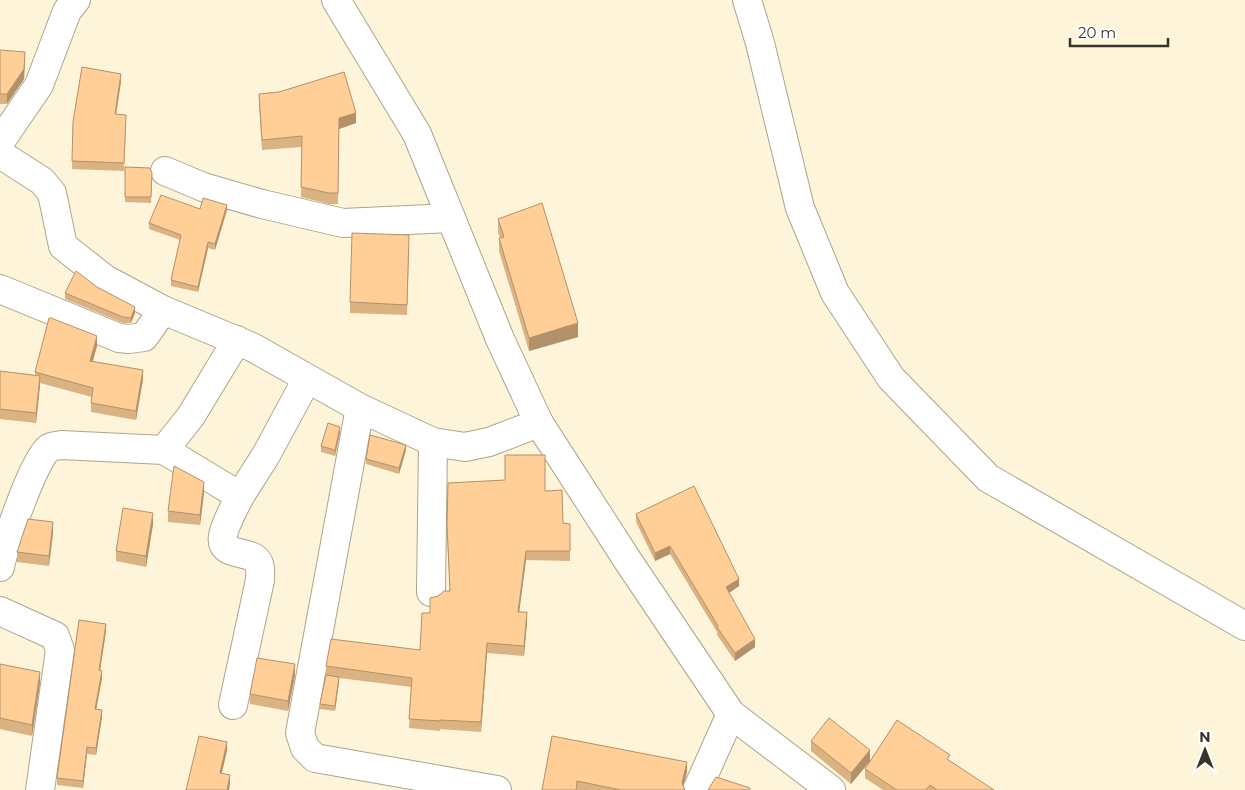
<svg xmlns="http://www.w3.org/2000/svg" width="1245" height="790" font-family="Montserrat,sans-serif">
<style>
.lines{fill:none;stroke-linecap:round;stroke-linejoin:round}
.minor-casing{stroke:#aca48c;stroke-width:30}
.tertiary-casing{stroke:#aca48c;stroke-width:30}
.minor{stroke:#fff;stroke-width:28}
.tertiary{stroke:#fff;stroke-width:28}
.wall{fill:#dbb282}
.shaded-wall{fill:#b2916a}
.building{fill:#ffcf97;stroke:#b2916a}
</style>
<rect width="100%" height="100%" fill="#fdf4da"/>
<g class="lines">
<!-- minor casing -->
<g class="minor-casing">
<path id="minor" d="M 747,0 L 760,43 L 800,208 L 835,293 L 891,378 L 988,478 L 1245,626
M 0,142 L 39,85 L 67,11 L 76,0
M 0,154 L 42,181 L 52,193 L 63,246 L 105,279 L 163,310 L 252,347 L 360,408 L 433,442 L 465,447 L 489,442 L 539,423
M 165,171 L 203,187 L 262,204 L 343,223 L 451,218
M 0,289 L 119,338 L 129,339 L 144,337 L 163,310
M 360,408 L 300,733 L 305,748 L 315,758 L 497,790
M 164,450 L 240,496 L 266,455 L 307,379
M 0,567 C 4,547 34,458 49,448 C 52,446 57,446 61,445 L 164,450 L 191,416 L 237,340
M 431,592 L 433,442
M 0,611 L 55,636 L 60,650 L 40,790
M 233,705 L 260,580 C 260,576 261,569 259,564 C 254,548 219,559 223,536 C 224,526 235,506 240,496
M 697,790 L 731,714"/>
</g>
<!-- tertiary casing -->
<g class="tertiary-casing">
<path id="tertiary" d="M 336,0 L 417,134 L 500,339 L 539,423 L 628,561 L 731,714 L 831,790"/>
</g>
<!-- minor -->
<use href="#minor" class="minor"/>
<!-- tertiary -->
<use href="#tertiary" class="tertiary"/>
</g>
<!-- wall -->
<path class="wall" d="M 0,50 L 25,63 L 24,79 L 7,104 L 0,104 Z
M 121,81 L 116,114 L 126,122 L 124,171 L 72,169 L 73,122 Z
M 259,94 L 356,123 L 339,129 L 338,204 L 329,204 L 301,197 L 302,147 L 262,150 L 259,104 Z
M 125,167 L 152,173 L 151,203 L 125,202 Z
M 200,209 L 227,210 L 215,250 L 208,248 L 198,292 L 171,286 L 171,280 L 180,240 L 149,229 L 149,223 Z
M 498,219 L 578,337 L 529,351 L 499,251 L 499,238 L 500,238 L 498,232 Z
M 409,246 L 407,315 L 350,313 L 350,302 Z
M 97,287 L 135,313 L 131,323 L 123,323 L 65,299 L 65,293 Z
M 97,346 L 93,361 L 143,379 L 136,420 L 91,412 L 91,403 L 92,397 L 40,383 L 36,423 L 0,419 L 0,371 L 35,375 L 35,372 Z
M 340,432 L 335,456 L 321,452 L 321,446 Z
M 406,450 L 399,474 L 366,464 L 366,459 Z
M 448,483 L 545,491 L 563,523 L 570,524 L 570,561 L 526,560 L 519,612 L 527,622 L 524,656 L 487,653 L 481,732 L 440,729 L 440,731 L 409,728 L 411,687 L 339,678 L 335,711 L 320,709 L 320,704 L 326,675 L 326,666 L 420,650 L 430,613 L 438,596 L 450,591 L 447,535 Z
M 204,493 L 200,525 L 168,522 L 168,511 Z
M 636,514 L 739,586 L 729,593 L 755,647 L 735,661 L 717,635 L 717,632 L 670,554 L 655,561 L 636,522 Z
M 153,524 L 146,567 L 116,561 L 116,551 Z
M 53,532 L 49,566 L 17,562 L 17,552 Z
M 106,631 L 100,671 L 102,678 L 96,709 L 102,717 L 96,755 L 87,754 L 83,788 L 57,785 L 57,778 Z
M 0,664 L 40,683 L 32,736 L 0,729 Z
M 295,675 L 288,711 L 250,704 L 250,694 Z
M 552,736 L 687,772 L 683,786 L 685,790 L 542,790 Z
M 811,741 L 870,761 L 851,784 L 811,751 Z
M 950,761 L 994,790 L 883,790 L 865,778 L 865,769 Z"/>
<!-- shaded-wall -->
<path class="shaded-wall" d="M 25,52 L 24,79 L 7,104 L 7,94 Z
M 121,74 L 121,81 L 115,122 L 115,114 Z
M 356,113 L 356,123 L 339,129 L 338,204 L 339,118 Z
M 227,205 L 227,210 L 215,250 L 215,244 Z
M 208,242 L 208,248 L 198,292 L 198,287 Z
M 135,307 L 135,313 L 131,323 L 131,318 Z
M 578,323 L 578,337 L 529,351 L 529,338 Z
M 97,336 L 97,346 L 90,370 L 90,361 Z
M 143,370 L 143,379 L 136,420 L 136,411 Z
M 40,376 L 40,386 L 36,423 L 36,413 Z
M 340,427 L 340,432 L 335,456 L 335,450 Z
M 406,445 L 406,450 L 399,474 L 399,468 Z
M 204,482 L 204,493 L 200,525 L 200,515 Z
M 153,513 L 153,524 L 146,567 L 146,556 Z
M 53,522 L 53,532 L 49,566 L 49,556 Z
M 670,546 L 670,554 L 655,561 L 655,553 Z
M 526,551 L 526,560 L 518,621 L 518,612 Z
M 739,579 L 739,586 L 726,595 L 726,587 Z
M 527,612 L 527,622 L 524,656 L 524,646 Z
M 106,624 L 106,631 L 99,677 L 99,670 Z
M 755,639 L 755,647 L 735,661 L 735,653 Z
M 487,643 L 487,653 L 481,732 L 481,722 Z
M 295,664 L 295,675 L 288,711 L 288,701 Z
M 102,671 L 102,678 L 95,716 L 95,709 Z
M 40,672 L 40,683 L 32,736 L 32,725 Z
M 339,677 L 339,683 L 335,711 L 335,706 Z
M 102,710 L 102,717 L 96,755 L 96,748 Z
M 227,742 L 227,751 L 220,781 L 220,773 Z
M 87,747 L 87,754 L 83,788 L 83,781 Z
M 870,750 L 870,761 L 851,784 L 851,773 Z
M 687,762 L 687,772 L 682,790 L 682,783 Z
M 230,775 L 230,784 L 229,790 L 227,790 Z"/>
<!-- building -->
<path class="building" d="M 0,50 L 25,52 L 24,69 L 7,94 L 0,94 Z
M 82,67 L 121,74 L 115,114 L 126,115 L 124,163 L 72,161 L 73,122 Z
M 344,72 L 356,113 L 339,118 L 338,193 L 329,193 L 301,187 L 302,136 L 262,140 L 259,94 L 279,92 Z
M 125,167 L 150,168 L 152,173 L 151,197 L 125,197 Z
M 161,195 L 200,209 L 203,198 L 227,205 L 215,244 L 208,242 L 198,287 L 171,280 L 181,235 L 149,223 Z
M 542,203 L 578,323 L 529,338 L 499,238 L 504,237 L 498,219 Z
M 352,233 L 409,235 L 407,305 L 350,302 Z
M 76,271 L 97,287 L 135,307 L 131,318 L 123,317 L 65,293 Z
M 49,318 L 51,318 L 97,336 L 90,361 L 143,370 L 136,411 L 91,403 L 93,388 L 35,372 Z
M 0,371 L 40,376 L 36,413 L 0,409 Z
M 328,423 L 340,427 L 335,450 L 321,446 Z
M 370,435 L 406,445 L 399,468 L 366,459 Z
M 505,455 L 545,455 L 545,491 L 562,490 L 563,523 L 570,524 L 570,551 L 526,551 L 518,612 L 527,612 L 524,646 L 487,643 L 481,722 L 440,720 L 440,721 L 409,719 L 412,678 L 326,666 L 331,639 L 420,650 L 422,613 L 430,613 L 430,598 L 438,596 L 444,591 L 450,591 L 447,525 L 448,483 L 505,480 Z
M 174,466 L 204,482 L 200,515 L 168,511 Z
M 694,486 L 739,579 L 726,587 L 755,639 L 735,653 L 717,627 L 718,626 L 670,546 L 655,553 L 636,514 Z
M 123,508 L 153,513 L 146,556 L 116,551 Z
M 28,519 L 53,522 L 49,556 L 17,552 Z
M 79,620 L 106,624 L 99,670 L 102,671 L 95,709 L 102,710 L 96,748 L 87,747 L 83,781 L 57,778 Z
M 257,658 L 295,664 L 288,701 L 250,694 Z
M 0,664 L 40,672 L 32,725 L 0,718 Z
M 326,675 L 339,677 L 335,706 L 320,704 Z
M 829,718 L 870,750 L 851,773 L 811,741 Z
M 897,720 L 950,755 L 947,759 L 994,790 L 937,790 L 930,785 L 926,790 L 897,790 L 865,769 Z
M 199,736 L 227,742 L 220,773 L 230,775 L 227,790 L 186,790 Z
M 552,736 L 687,762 L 682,783 L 685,790 L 621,790 L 577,781 L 576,790 L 542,790 Z
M 716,777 L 750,788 L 750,790 L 708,790 Z"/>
<!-- north arrow -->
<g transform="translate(1205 750)" stroke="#ffffff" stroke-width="4" paint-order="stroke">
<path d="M0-4L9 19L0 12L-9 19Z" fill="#363329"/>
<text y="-8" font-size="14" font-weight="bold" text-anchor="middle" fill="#363329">N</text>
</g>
<!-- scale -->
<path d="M1070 38v8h98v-8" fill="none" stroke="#363329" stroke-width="2.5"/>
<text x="1078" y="38" font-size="15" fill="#363329" stroke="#ffffff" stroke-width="4" paint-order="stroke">20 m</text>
</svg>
